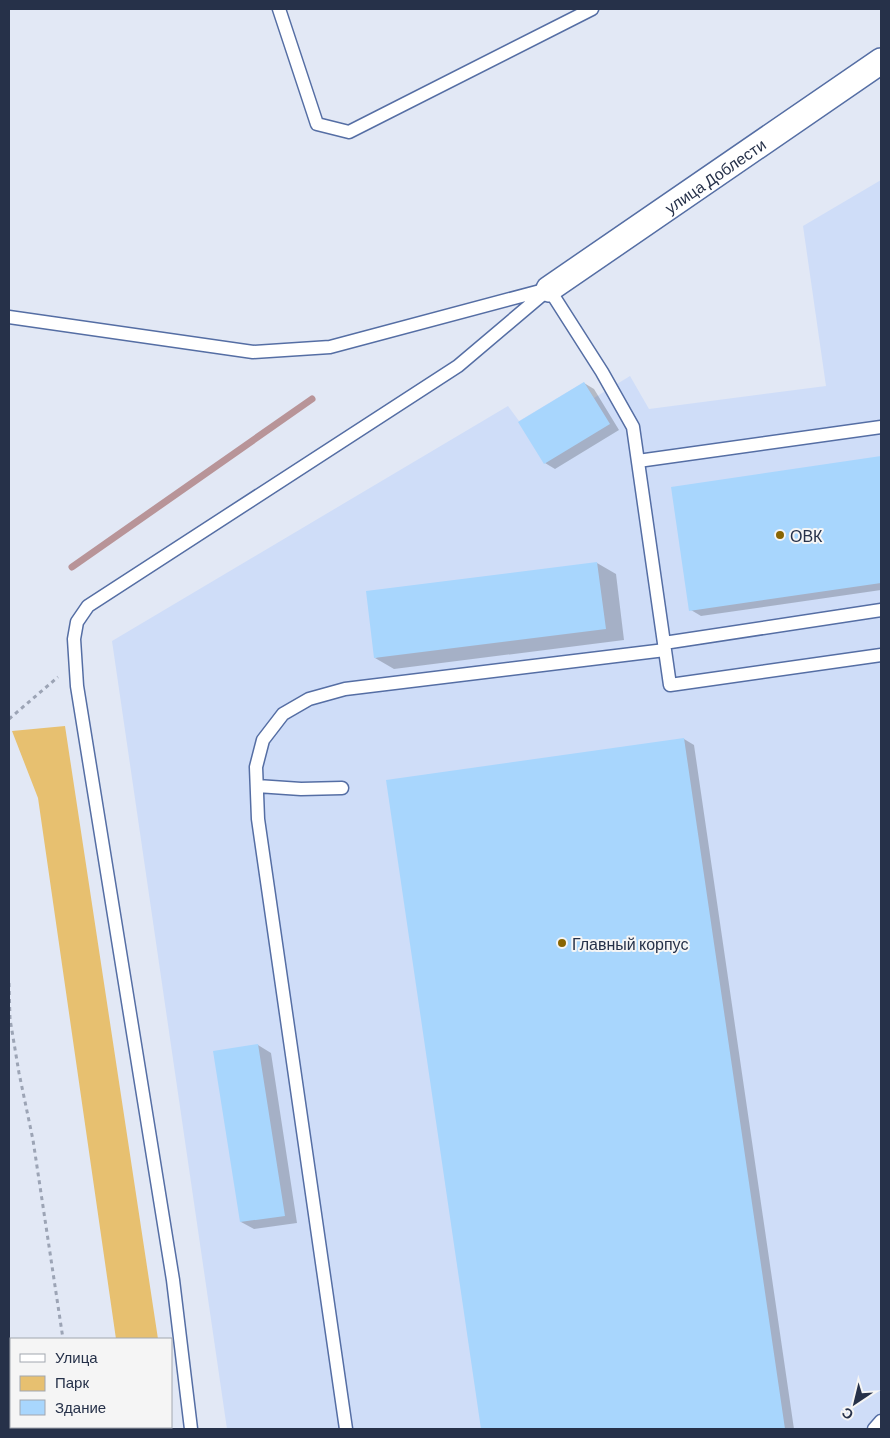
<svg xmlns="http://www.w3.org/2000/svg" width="890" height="1438" font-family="Barlow,sans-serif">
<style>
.built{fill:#cfddf8}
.green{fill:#e7c070}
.shadow{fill:#0003}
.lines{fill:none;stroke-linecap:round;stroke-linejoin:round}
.stream{stroke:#b89498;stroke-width:7}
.building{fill:#a8d6fd}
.lane-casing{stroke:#556ea4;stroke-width:15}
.street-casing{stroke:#556ea4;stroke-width:28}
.path{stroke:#9ca4b5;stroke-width:3;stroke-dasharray:4 4;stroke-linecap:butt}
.lane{stroke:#fff;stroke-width:12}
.street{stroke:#fff;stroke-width:25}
.poi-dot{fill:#896502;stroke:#f5f5f5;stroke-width:2}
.labels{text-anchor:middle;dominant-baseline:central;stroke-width:4;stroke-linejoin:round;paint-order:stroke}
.street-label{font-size:16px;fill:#263149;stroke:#f5f5f5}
.poi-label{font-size:16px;fill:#263149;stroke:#f5f5f5;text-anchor:start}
</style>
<rect width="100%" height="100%" fill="#e2e8f5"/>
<!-- built -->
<path class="built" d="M 881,180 L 881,1429 L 227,1429 L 112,641 L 508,406 L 519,421 L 584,382 L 594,398 L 630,376 L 649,409 L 826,386 L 803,226 Z"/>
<!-- green -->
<path class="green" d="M 65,726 L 158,1339 L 116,1339 L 38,798 L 12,731 Z
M 129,1427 L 170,1427 L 170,1429 L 129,1429 Z"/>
<!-- shadow -->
<path class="shadow" d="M 584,383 L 594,389 L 619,430 L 555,469 L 545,463 Z
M 881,457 L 881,590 L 701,616 L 691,610 L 672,488 Z
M 597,563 L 616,574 L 624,640 L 394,669 L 375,658 Z
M 684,739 L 694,745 L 794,1429 L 482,1429 L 388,781 Z
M 258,1045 L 271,1053 L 297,1223 L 254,1229 L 241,1222 Z"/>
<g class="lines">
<!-- stream -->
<path class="stream" d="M 72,567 L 312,399"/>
</g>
<!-- building -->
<path class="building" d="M 584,382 L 610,424 L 544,464 L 518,422 Z
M 881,456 L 881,583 L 689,611 L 671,487 Z
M 597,562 L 606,629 L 374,658 L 366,591 Z
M 684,738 L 785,1429 L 481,1429 L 386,780 Z
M 258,1044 L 285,1216 L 240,1222 L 213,1051 Z"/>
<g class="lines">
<!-- lane casing -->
<g class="lane-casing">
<path id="lane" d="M 279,9 L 317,124 L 349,132 L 592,9
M 549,289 L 602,372 L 633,427 L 670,685 L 881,655
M 9,317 L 253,352 L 330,347 L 544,290
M 638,461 L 881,427
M 664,643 L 881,610
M 257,786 L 301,789 L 342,788
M 191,1429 L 173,1280 L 77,686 L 74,639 L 77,622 L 88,606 L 458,366 L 549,289
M 346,1429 L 258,819 L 256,767 L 263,740 L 283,714 L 309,699 L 345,689 L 665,650
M 874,1429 L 881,1421"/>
</g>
<!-- street casing -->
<g class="street-casing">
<g id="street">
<path id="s1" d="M 549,289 L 881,61"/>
</g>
</g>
<!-- path -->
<path class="path" d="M 9,719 L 58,677
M 9,983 L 10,1019 L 19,1073 L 33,1140 L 63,1339
M 92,1427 L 93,1429"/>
<!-- lane -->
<use href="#lane" class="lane"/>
<!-- street -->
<use href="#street" class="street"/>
</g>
<!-- markers -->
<g class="poi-dot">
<circle cx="780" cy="535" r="5"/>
<circle cx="562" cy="943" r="5"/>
</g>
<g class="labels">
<!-- street labels -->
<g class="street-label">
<text stroke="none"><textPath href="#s1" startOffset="201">улица Доблести</textPath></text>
</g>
<!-- poi labels -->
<g class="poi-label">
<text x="790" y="535">ОВК</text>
<text x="572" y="943">Главный корпус</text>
</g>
</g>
<!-- border -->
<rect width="890" height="1438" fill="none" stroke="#263149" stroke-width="20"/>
<!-- legend -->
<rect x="10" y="1338" width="162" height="90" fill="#f5f5f5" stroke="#a2a7b0"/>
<rect x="20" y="1354" width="25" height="8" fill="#ffffff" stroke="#a2a7b0"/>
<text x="55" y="1363" font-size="15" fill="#263149">Улица</text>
<rect x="20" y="1376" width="25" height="15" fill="#e7c070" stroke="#a2a7b0"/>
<text x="55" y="1388" font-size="15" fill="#263149">Парк</text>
<rect x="20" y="1400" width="25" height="15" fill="#a8d6fd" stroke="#a2a7b0"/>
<text x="55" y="1413" font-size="15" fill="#263149">Здание</text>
<!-- north arrow -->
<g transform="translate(855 1403) rotate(215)" stroke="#f5f5f5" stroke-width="4" paint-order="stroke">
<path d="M0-4L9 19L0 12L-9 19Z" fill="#263149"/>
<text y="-8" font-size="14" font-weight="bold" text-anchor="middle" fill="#263149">С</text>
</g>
</svg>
